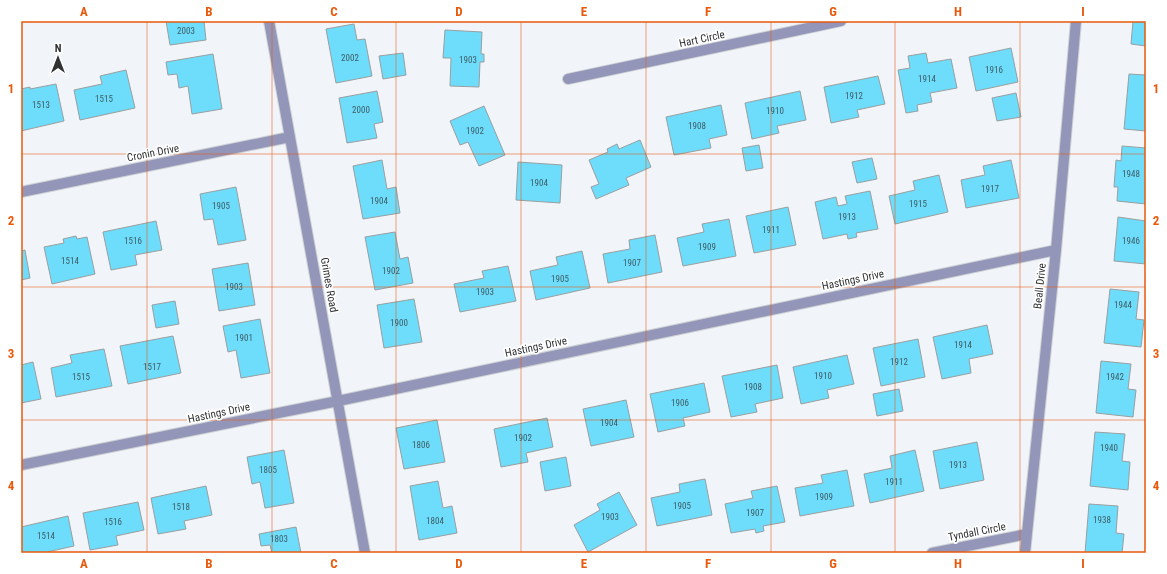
<svg xmlns="http://www.w3.org/2000/svg" width="1167" height="574" font-family="'Roboto Condensed',sans-serif">
<style>
.building{fill:#6dddfb;stroke:#999fa0}
.lines{fill:none;stroke-linecap:round;stroke-linejoin:round}
.minor-casing{stroke:#ced1d4;stroke-width:12}
.minor{stroke:#9396b8;stroke-width:10}
.grid{fill:none;stroke:#e8590c;stroke-width:1;stroke-opacity:0.55}
.labels{text-anchor:middle;dominant-baseline:central;stroke-width:3.5;stroke-linejoin:round;paint-order:stroke}
.number-label{font-size:9px;fill:#3e5c64}
.street-label{font-size:11px;fill:#2f3132;stroke:#fff}
.neatline{fill:none;stroke:#e8590c;stroke-width:1.5}
.grid-label{font-size:13px;text-anchor:middle;font-weight:bold;fill:#e8590c}
</style>
<rect width="100%" height="100%" fill="#f1f4f8"/>
<!-- building -->
<path class="building" d="M 166,21 L 204,21 L 206,40 L 170,45 Z
M 1133,21 L 1146,21 L 1146,46 L 1131,44 Z
M 354,24 L 357,40 L 365,39 L 372,76 L 336,83 L 326,29 Z
M 445,30 L 482,32 L 481,54 L 484,54 L 484,62 L 480,62 L 479,87 L 450,86 L 451,58 L 443,58 Z
M 1011,48 L 1018,82 L 976,91 L 969,57 Z
M 403,53 L 406,75 L 383,79 L 379,56 Z
M 926,53 L 928,63 L 951,59 L 957,88 L 930,93 L 932,102 L 917,105 L 918,111 L 906,113 L 898,70 L 910,68 L 908,56 Z
M 213,54 L 222,109 L 192,114 L 188,86 L 179,88 L 177,74 L 168,75 L 166,62 Z
M 126,70 L 135,108 L 80,120 L 74,90 L 102,84 L 100,76 Z
M 1129,74 L 1146,75 L 1146,131 L 1124,129 Z
M 878,76 L 885,104 L 857,110 L 859,117 L 831,123 L 824,87 Z
M 56,84 L 64,121 L 21,131 L 21,89 L 30,87 L 30,89 Z
M 377,91 L 383,122 L 374,124 L 377,138 L 347,143 L 339,98 Z
M 800,91 L 806,120 L 777,126 L 779,133 L 752,139 L 745,103 Z
M 1016,93 L 1021,117 L 997,121 L 992,98 Z
M 721,105 L 727,135 L 709,139 L 711,148 L 674,155 L 666,117 Z
M 484,106 L 505,155 L 479,166 L 468,142 L 460,145 L 450,121 Z
M 640,140 L 651,167 L 626,178 L 629,185 L 596,199 L 591,187 L 599,184 L 589,160 L 608,152 L 607,149 L 617,144 L 619,149 Z
M 759,145 L 763,168 L 746,171 L 742,148 Z
M 1122,146 L 1146,148 L 1146,204 L 1117,201 L 1118,187 L 1114,187 L 1116,160 L 1121,161 Z
M 872,158 L 877,179 L 857,183 L 852,162 Z
M 382,160 L 387,189 L 396,187 L 400,213 L 363,219 L 353,166 Z
M 1011,160 L 1019,198 L 966,208 L 961,180 L 985,175 L 983,166 Z
M 518,162 L 562,165 L 560,203 L 516,200 Z
M 939,175 L 948,212 L 895,224 L 889,196 L 915,190 L 913,181 Z
M 236,187 L 246,240 L 218,245 L 213,219 L 204,220 L 200,194 Z
M 870,191 L 878,229 L 856,233 L 857,237 L 848,239 L 847,234 L 823,239 L 815,202 L 836,197 L 838,206 L 847,204 L 845,196 Z
M 788,207 L 796,245 L 754,253 L 746,216 Z
M 1118,217 L 1146,221 L 1146,264 L 1114,261 Z
M 729,219 L 736,256 L 683,266 L 677,238 L 704,232 L 702,224 Z
M 156,221 L 162,250 L 135,255 L 137,265 L 111,270 L 103,232 Z
M 395,232 L 400,259 L 408,257 L 413,283 L 375,290 L 365,237 Z
M 655,235 L 662,272 L 608,283 L 603,254 L 630,249 L 629,240 Z
M 76,236 L 77,239 L 87,237 L 95,274 L 52,284 L 44,247 L 64,243 L 63,239 Z
M 25,250 L 30,278 L 21,280 L 21,251 Z
M 582,251 L 590,288 L 536,300 L 530,271 L 558,265 L 556,257 Z
M 248,263 L 255,305 L 219,311 L 212,269 Z
M 508,266 L 516,301 L 460,312 L 454,284 L 484,278 L 482,271 Z
M 1110,289 L 1139,292 L 1136,319 L 1144,320 L 1141,347 L 1104,343 Z
M 414,299 L 422,342 L 384,348 L 377,305 Z
M 175,301 L 179,324 L 156,328 L 152,305 Z
M 260,319 L 270,373 L 241,378 L 236,350 L 228,352 L 223,326 Z
M 987,325 L 993,354 L 969,359 L 971,373 L 942,379 L 933,337 Z
M 173,336 L 181,373 L 128,384 L 120,346 Z
M 918,339 L 925,377 L 881,386 L 873,348 Z
M 104,349 L 112,386 L 56,397 L 51,368 L 72,363 L 70,355 Z
M 847,355 L 854,384 L 827,390 L 829,398 L 801,404 L 793,367 Z
M 1101,361 L 1131,364 L 1128,389 L 1136,390 L 1133,417 L 1096,413 Z
M 33,362 L 41,399 L 21,403 L 21,365 Z
M 777,365 L 783,398 L 755,404 L 757,412 L 731,417 L 722,376 Z
M 704,383 L 710,412 L 683,418 L 685,426 L 658,432 L 650,394 Z
M 899,389 L 903,411 L 877,416 L 873,394 Z
M 626,400 L 634,437 L 591,446 L 583,409 Z
M 547,418 L 553,447 L 526,453 L 528,462 L 501,467 L 494,429 Z
M 437,420 L 445,462 L 404,469 L 396,428 Z
M 1095,432 L 1125,434 L 1122,461 L 1130,462 L 1128,490 L 1090,486 Z
M 977,442 L 984,480 L 940,489 L 933,451 Z
M 284,450 L 294,503 L 265,508 L 260,482 L 252,484 L 247,457 Z
M 915,450 L 924,491 L 870,503 L 864,474 L 892,468 L 890,456 Z
M 566,457 L 571,486 L 545,491 L 540,462 Z
M 847,470 L 854,506 L 800,516 L 795,488 L 823,483 L 821,475 Z
M 705,479 L 712,515 L 657,526 L 651,498 L 680,492 L 679,484 Z
M 438,481 L 443,508 L 452,506 L 457,533 L 419,540 L 410,486 Z
M 206,486 L 212,515 L 184,521 L 186,529 L 158,534 L 151,498 Z
M 777,486 L 785,522 L 763,526 L 764,531 L 756,533 L 755,529 L 731,533 L 725,504 L 753,498 L 751,491 Z
M 619,492 L 637,525 L 588,552 L 574,525 L 600,510 L 597,504 Z
M 138,502 L 144,530 L 116,536 L 118,545 L 90,550 L 83,513 Z
M 1089,504 L 1118,506 L 1116,533 L 1124,534 L 1122,553 L 1085,553 Z
M 68,516 L 74,546 L 47,552 L 47,553 L 21,553 L 21,527 Z
M 296,527 L 301,553 L 272,553 L 270,545 L 261,546 L 259,534 Z"/>
<g class="lines">
<!-- minor casing -->
<g class="minor-casing">
<path id="minor" d="M 269,21 L 365,553
M 568,79 L 841,21
M 21,192 L 290,137
M 21,465 L 338,401 L 1056,250
M 932,553 L 1027,534
M 1025,553 L 1056,250 L 1076,21"/>
</g>
<!-- minor -->
<use href="#minor" class="minor"/>
</g>
<!-- grid -->
<path class="grid" d="M 147,21 L 147,553M 272,21 L 272,553M 396,21 L 396,553M 521,21 L 521,553M 646,21 L 646,553M 771,21 L 771,553M 895,21 L 895,553M 1020,21 L 1020,553M 21,154 L 1146,154M 21,287 L 1146,287M 21,420 L 1146,420"/>
<g class="labels">
<!-- number labels -->
<g class="number-label">
<text x="186" y="31">2003</text>
<text x="350" y="58">2002</text>
<text x="468" y="60">1903</text>
<text x="994" y="70">1916</text>
<text x="927" y="79">1914</text>
<text x="854" y="96">1912</text>
<text x="104" y="99">1515</text>
<text x="41" y="105">1513</text>
<text x="361" y="110">2000</text>
<text x="775" y="111">1910</text>
<text x="697" y="126">1908</text>
<text x="475" y="131">1902</text>
<text x="1131" y="174">1948</text>
<text x="539" y="183">1904</text>
<text x="990" y="189">1917</text>
<text x="379" y="201">1904</text>
<text x="918" y="204">1915</text>
<text x="221" y="206">1905</text>
<text x="847" y="217">1913</text>
<text x="771" y="230">1911</text>
<text x="133" y="241">1516</text>
<text x="1131" y="241">1946</text>
<text x="707" y="247">1909</text>
<text x="70" y="261">1514</text>
<text x="632" y="263">1907</text>
<text x="391" y="271">1902</text>
<text x="560" y="279">1905</text>
<text x="234" y="287">1903</text>
<text x="485" y="292">1903</text>
<text x="1123" y="305">1944</text>
<text x="399" y="323">1900</text>
<text x="244" y="338">1901</text>
<text x="963" y="345">1914</text>
<text x="899" y="362">1912</text>
<text x="152" y="367">1517</text>
<text x="823" y="376">1910</text>
<text x="81" y="377">1515</text>
<text x="1115" y="377">1942</text>
<text x="753" y="387">1908</text>
<text x="680" y="403">1906</text>
<text x="609" y="423">1904</text>
<text x="523" y="438">1902</text>
<text x="421" y="445">1806</text>
<text x="1109" y="448">1940</text>
<text x="958" y="465">1913</text>
<text x="268" y="470">1805</text>
<text x="894" y="482">1911</text>
<text x="824" y="497">1909</text>
<text x="682" y="506">1905</text>
<text x="181" y="507">1518</text>
<text x="755" y="513">1907</text>
<text x="610" y="517">1903</text>
<text x="1102" y="520">1938</text>
<text x="435" y="521">1804</text>
<text x="113" y="522">1516</text>
<text x="46" y="536">1514</text>
<text x="279" y="539">1803</text>
</g>
<!-- street labels -->
<g class="street-label">
<text transform="translate(702 39) rotate(-12)">Hart Circle</text>
<text transform="translate(153 153) rotate(-11)">Cronin Drive</text>
<text transform="translate(853 280) rotate(-12)">Hastings Drive</text>
<text transform="translate(329 285) rotate(80)">Grimes Road</text>
<text transform="translate(1040 286) rotate(-84)">Beall Drive</text>
<text transform="translate(536 347) rotate(-12)">Hastings Drive</text>
<text transform="translate(219 413) rotate(-12)">Hastings Drive</text>
<text transform="translate(977 532) rotate(-11)">Tyndall Circle</text>
</g>
</g>
<!-- border -->
<rect width="1167" height="574" fill="none" stroke="#ffffff" stroke-width="44"/>
<!-- north arrow -->
<g transform="translate(58 58)" stroke="#ffffff" stroke-width="3" paint-order="stroke">
<path d="M0-3L7 15L0 10L-7 15Z" fill="#2f3132"/>
<text y="-6" font-size="11" font-weight="bold" text-anchor="middle" fill="#2f3132">N</text>
</g>
<rect x="22" y="22" width="1123" height="530" class="neatline"/>
<g class="grid-label">
<text x="84" y="16">A</text>
<text x="209" y="16">B</text>
<text x="334" y="16">C</text>
<text x="459" y="16">D</text>
<text x="584" y="16">E</text>
<text x="708" y="16">F</text>
<text x="833" y="16">G</text>
<text x="958" y="16">H</text>
<text x="1083" y="16">I</text>
<text x="11" y="93">1</text>
<text x="1156" y="93">1</text>
<text x="11" y="225">2</text>
<text x="1156" y="225">2</text>
<text x="11" y="358">3</text>
<text x="1156" y="358">3</text>
<text x="11" y="490">4</text>
<text x="1156" y="490">4</text>
<text x="84" y="568">A</text>
<text x="209" y="568">B</text>
<text x="334" y="568">C</text>
<text x="459" y="568">D</text>
<text x="584" y="568">E</text>
<text x="708" y="568">F</text>
<text x="833" y="568">G</text>
<text x="958" y="568">H</text>
<text x="1083" y="568">I</text>
</g>
</svg>
